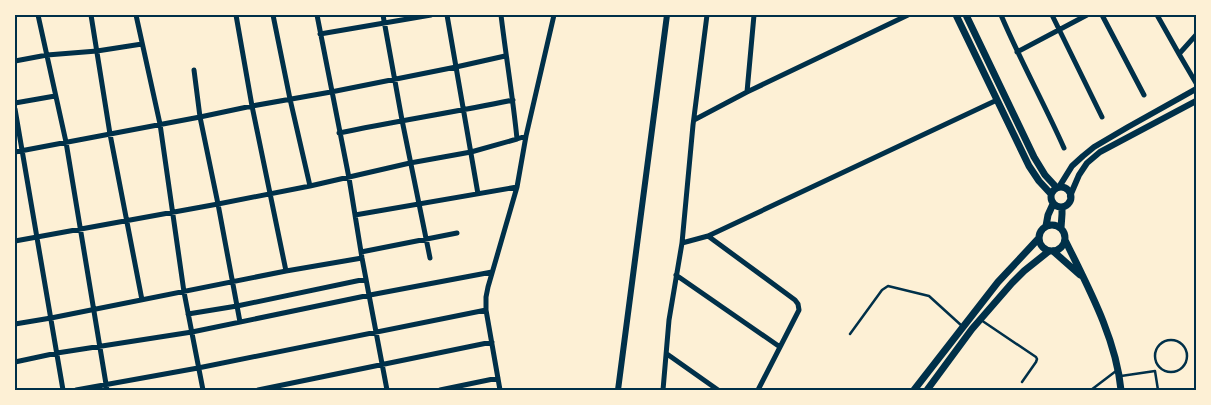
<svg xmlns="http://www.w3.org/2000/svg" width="1211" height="405" font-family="'Times New Roman',serif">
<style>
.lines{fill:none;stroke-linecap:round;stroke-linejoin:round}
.service{stroke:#003049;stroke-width:2.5}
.minor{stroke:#003049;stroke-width:5}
.tertiary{stroke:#003049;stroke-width:6}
.secondary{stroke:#003049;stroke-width:7}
.neatline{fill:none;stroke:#003049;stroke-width:2}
</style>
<rect width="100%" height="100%" fill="#fdf0d5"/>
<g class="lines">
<!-- service -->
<path class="service" d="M 981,320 L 1036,357 L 1037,359 L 1036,362 L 1022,382
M 850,334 L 882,290 L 888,286 L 929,296 L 962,326
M1155 356a16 16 0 1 1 32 0a16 16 0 1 1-32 0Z
M 1121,376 L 1155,371 L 1158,390
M 1091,390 L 1116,371"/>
<!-- minor -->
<path class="minor" d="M 38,15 L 66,142 L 107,390
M 91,15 L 110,134 L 142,300
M 136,15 L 160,124 L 184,292 L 203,390
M 236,15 L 252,106 L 286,271
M 273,15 L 290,99 L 310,186
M 317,15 L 349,178 L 362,258 L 387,390
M 383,15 L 402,120 L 430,258
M 447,15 L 478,194
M 501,15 C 506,57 513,98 517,139 L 526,136
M 1001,15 C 1020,60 1044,103 1064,148
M 1052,15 L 1102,117
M 1102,15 L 1144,95
M 1157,15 L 1179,54 L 1196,83
M 320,34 L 431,15
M 1017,52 L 1087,15
M 1179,54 L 1196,35
M 15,61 L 47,55 L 97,51 L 142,44
M 194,70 L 200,117 L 218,204 L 240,322
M 747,92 L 908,15
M 15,103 L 55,96
M 15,109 L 63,390
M 694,120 L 747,92 L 754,15
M 339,133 C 397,121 455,112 513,100
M 15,152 L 200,117 L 252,106 L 331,92 L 456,67 L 505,56
M 355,215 L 517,187
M 708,236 L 997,100
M 15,241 L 218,204 L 310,186 L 410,163 L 471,152 L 517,139
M 682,243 L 708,236 L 795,300 L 798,304 L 799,310 L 758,390
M 361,252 L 457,233
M 676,275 L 780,347
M 188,314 L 237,306 L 366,279
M 15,324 L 51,318 L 286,271 L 362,258
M 667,354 L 718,390
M 15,362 L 57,353 L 192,332 L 370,295 L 492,272
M 76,390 L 198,368 L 486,310
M 258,390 L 492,342
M 440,390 L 498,378
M 500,390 L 486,310 L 486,297 L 488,287 L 517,187 L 526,136 L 554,15
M 663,390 L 669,320 L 682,243 L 693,125 L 707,15"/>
<!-- tertiary -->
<path class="tertiary" d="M 1059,187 L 1072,166 L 1083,156 L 1094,147 L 1128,127 L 1196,89
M 1070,196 L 1079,175 L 1087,163 L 1100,152 L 1196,101
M 618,390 L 667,15"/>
<!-- secondary -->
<path class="secondary" d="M 956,15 L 1029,166 L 1039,181 L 1051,194
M 966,15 L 1034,157 L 1045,175 L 1057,188
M1051 197a10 10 0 1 1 20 0a10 10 0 1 1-20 0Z
M1039 238a13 13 0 1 1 26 0a13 13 0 1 1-26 0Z
M 1046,226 L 1048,215 L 1053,204
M 1061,228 L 1062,214 L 1062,207
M 1065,240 C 1088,287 1116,338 1121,390
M 1053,251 L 1080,275
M 914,390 L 998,282 L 1039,238
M 927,390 L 972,329 L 1012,283 L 1024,271 L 1049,251"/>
</g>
<!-- border -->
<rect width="1211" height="405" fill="none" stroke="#fdf0d5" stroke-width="32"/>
<rect x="16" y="16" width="1179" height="373" class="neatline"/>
</svg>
